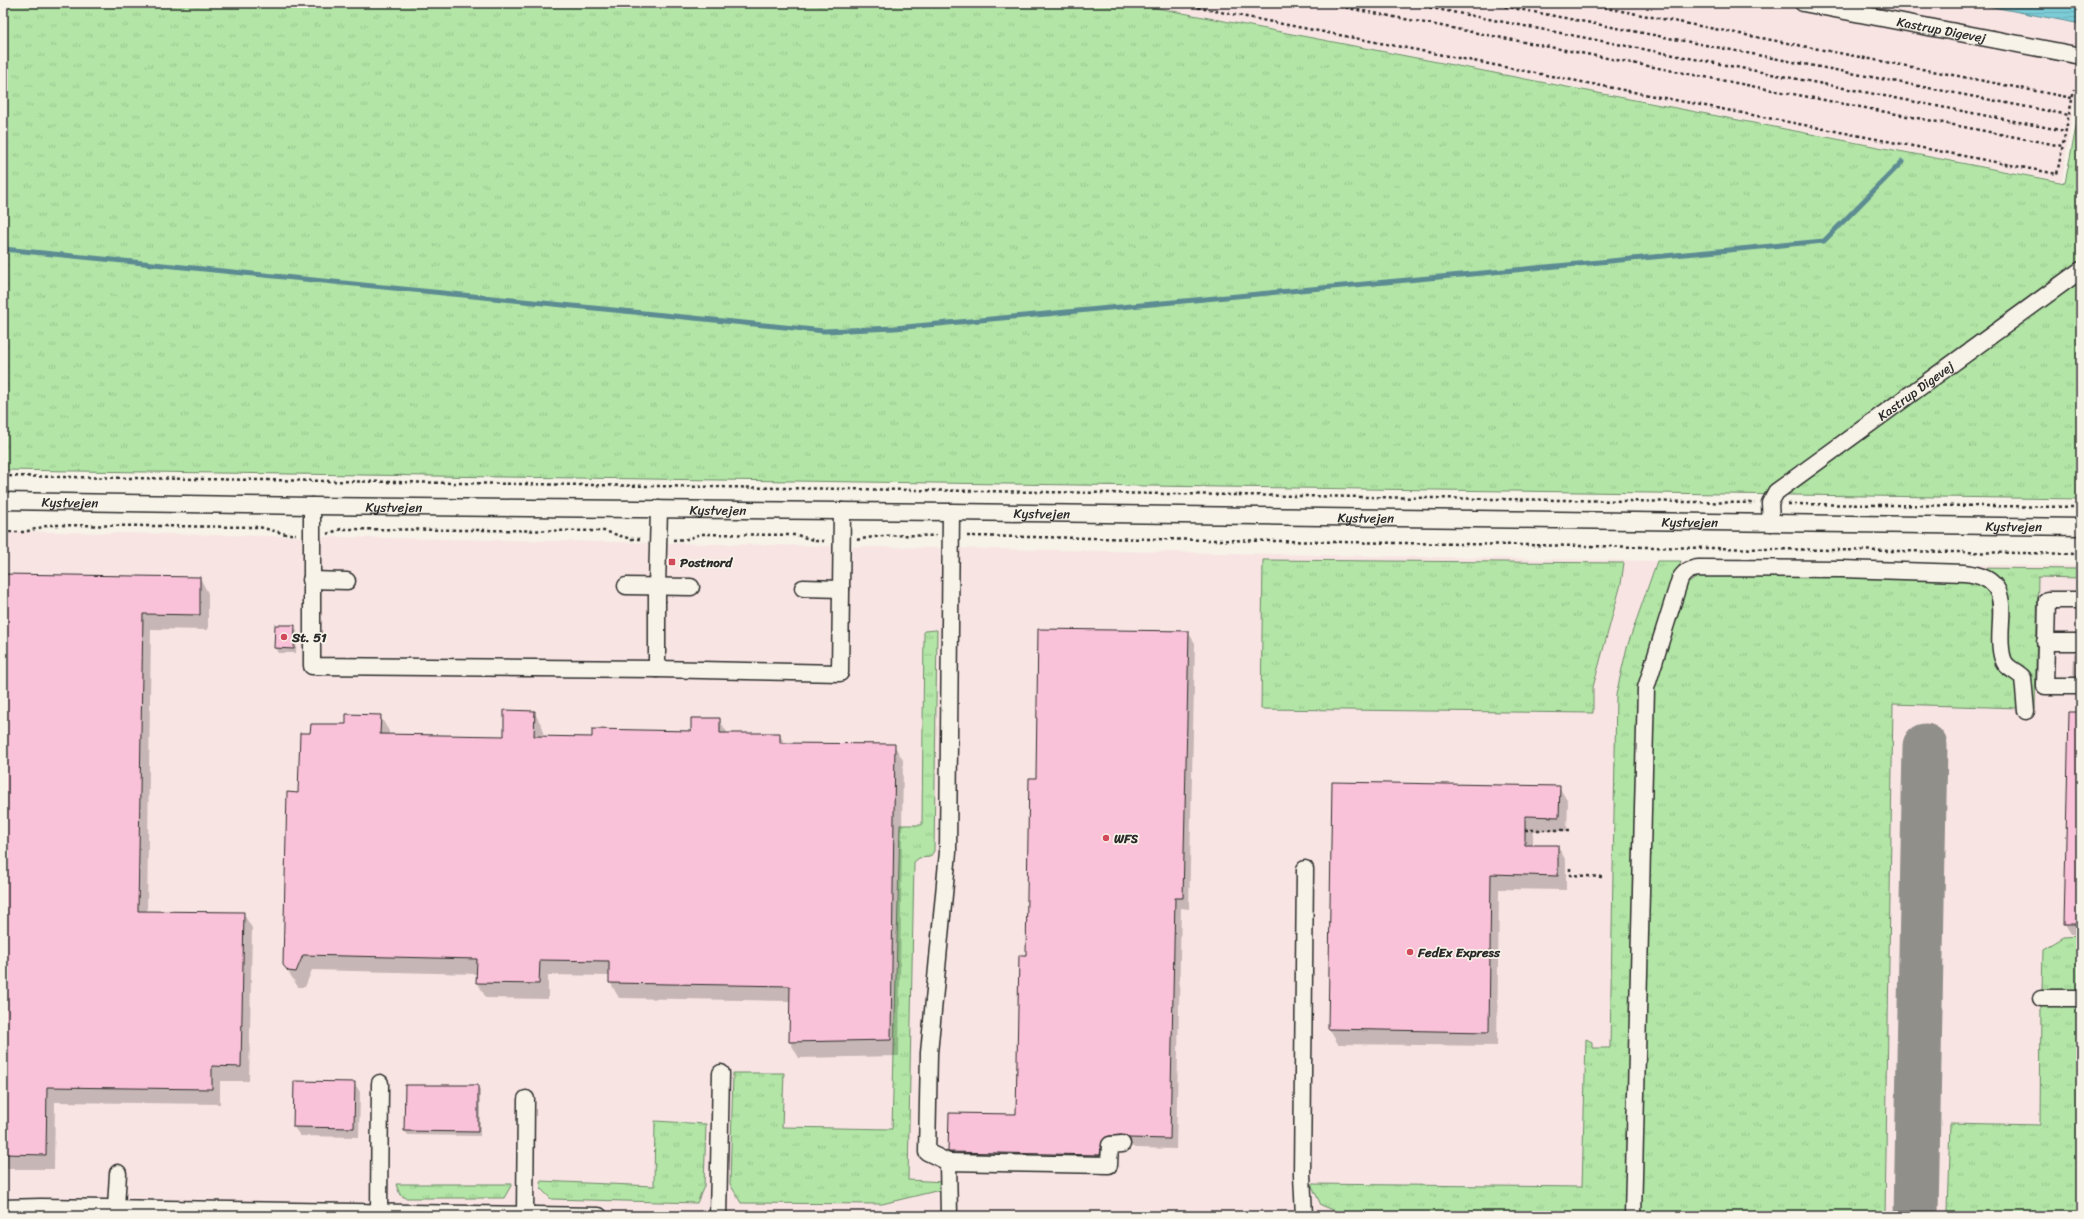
<svg xmlns="http://www.w3.org/2000/svg" width="2084" height="1219" font-family="Sriracha,sans-serif">
<style>
.built{fill:#f8e4e3}
.grass{fill:url(#grass-tufts);stroke:#6e8868}
.water{fill:url(#water-rules);stroke:#5c8c92}
.shadow{fill:#0003}
.lines{fill:none;stroke-linecap:round;stroke-linejoin:round}
.stream{stroke:#5c8c92;stroke-width:5}
.taxiway{stroke:#918f8a;stroke-width:45}
.building{fill:#fac2d8;stroke:#2b2b2b}
.minor-casing{stroke:#2b2b2b;stroke-width:19}
.path{stroke:#2b2b2b;stroke-width:2.5;stroke-dasharray:3 3;stroke-linecap:butt}
.minor{stroke:#f7f3e8;stroke-width:16}
.poi-dot{fill:#d1495b;stroke:#f7f3e8;stroke-width:1.5}
.labels{text-anchor:middle;dominant-baseline:central;stroke-width:3.5;stroke-linejoin:round;paint-order:stroke}
.street-label{font-size:13px;fill:#2b2b2b;stroke:#f7f3e8}
.poi-label{font-size:13px;font-weight:bold;fill:#2b2b2b;stroke:#f7f3e8;text-anchor:start}
</style>
<defs>
<pattern id="grass-tufts" width="24" height="20" patternUnits="userSpaceOnUse"><rect width="24" height="20" fill="#b2e5a6"/><path d="M3 7l-1-3M5 7V3M7 7l1-3M15 17l-1-3M17 17v-4M19 17l1-3" fill="none" stroke="#99c58f"/></pattern>
<pattern id="water-rules" width="6" height="5" patternUnits="userSpaceOnUse"><rect width="6" height="5" fill="#7cccd7"/><path d="M0 2.5h6" fill="none" stroke="#6bafb9"/></pattern>
</defs>
<rect width="100%" height="100%" fill="#f7f3e8"/>
<filter id="ink" filterUnits="userSpaceOnUse"><feTurbulence type="fractalNoise" baseFrequency=".025" numOctaves="2"/><feDisplacementMap in="SourceGraphic" scale="8" xChannelSelector="R" yChannelSelector="G"/><feConvolveMatrix kernelMatrix="1 2 1 2 8 2 1 2 1" color-interpolation-filters="sRGB"/></filter>
<g filter="url(#ink)">
<!-- built -->
<path class="built" d="M 1136,3 L 1973,3 L 2081,24 L 2081,57 L 2062,181 Z
M 3,531 L 1657,561 L 2081,566 L 2081,1216 L 3,1216 Z"/>
<!-- grass -->
<path class="grass" d="M 3,3 L 1131,3 L 2065,183 L 2081,102 L 2081,499 L 3,470 Z
M 1263,560 L 1624,563 L 1621,584 L 1593,687 L 1593,713 L 1261,709 Z
M 1657,561 L 1681,561 L 1639,690 L 1627,1216 L 1338,1212 L 1321,1205 L 1311,1184 L 1582,1187 L 1586,1039 L 1592,1042 L 1592,1048 L 1610,1048 L 1616,695 L 1627,647 Z
M 1967,568 L 2081,569 L 2081,578 L 2038,577 L 2035,709 L 2031,709 L 2018,666 L 2007,655 L 2006,602 Z
M 1708,573 L 1972,579 L 1992,592 L 2016,682 L 2020,708 L 1893,704 L 1885,1216 L 1643,1216 L 1641,1208 L 1653,689 L 1686,585 L 1696,578 Z
M 937,630 L 934,851 L 930,857 L 919,858 L 914,862 L 908,1180 L 944,1182 L 944,1189 L 882,1204 L 741,1203 L 730,1184 L 733,1073 L 784,1073 L 782,1127 L 892,1129 L 900,825 L 922,825 L 924,631 Z
M 2081,936 L 2081,994 L 2042,991 L 2043,949 L 2063,937 Z
M 2041,1003 L 2081,1003 L 2081,1216 L 1952,1216 L 1947,1211 L 1950,1123 L 2040,1125 Z
M 655,1121 L 706,1124 L 704,1186 L 697,1203 L 551,1199 L 541,1189 L 540,1181 L 654,1186 Z
M 396,1184 L 512,1184 L 504,1198 L 406,1198 L 400,1195 Z"/>
<!-- water -->
<path class="water" d="M 1972,3 L 2081,3 L 2081,24 Z"/>
<!-- shadow -->
<path class="shadow" d="M 3,575 L 200,578 L 208,593 L 208,630 L 151,629 L 147,912 L 243,913 L 252,928 L 249,1081 L 220,1081 L 220,1104 L 55,1102 L 54,1169 L 3,1169 Z
M 294,626 L 297,631 L 296,653 L 278,653 L 275,648 Z
M 1188,632 L 1195,643 L 1189,909 L 1181,908 L 1176,1149 L 1136,1148 L 1128,1145 L 1107,1152 L 1106,1165 L 956,1162 L 949,1151 L 1017,1115 L 1037,779 Z
M 2074,653 L 2081,654 L 2081,680 L 2076,680 L 2073,675 Z
M 534,712 L 543,728 L 543,737 L 593,738 L 692,732 L 719,719 L 728,734 L 779,734 L 785,744 L 894,745 L 903,760 L 899,1056 L 799,1058 L 790,1042 L 791,1001 L 619,998 L 610,982 L 610,976 L 548,975 L 548,999 L 486,998 L 477,982 L 477,974 L 312,970 L 305,987 L 298,987 L 284,965 L 299,794 L 311,734 L 380,716 L 389,731 L 389,735 L 505,737 Z
M 2070,713 L 2081,713 L 2081,934 L 2071,934 L 2065,924 Z
M 1333,783 L 1559,787 L 1568,802 L 1567,831 L 1533,831 L 1533,846 L 1558,846 L 1566,861 L 1566,890 L 1499,889 L 1497,1046 L 1338,1044 L 1329,1029 Z
M 354,1083 L 360,1092 L 359,1137 L 300,1136 L 294,1127 Z
M 478,1086 L 480,1090 L 480,1136 L 408,1135 L 405,1131 Z"/>
<g class="lines">
<!-- stream -->
<path class="stream" d="M 3,249 L 824,331 L 895,328 L 1824,241 L 1902,162"/>
<!-- taxiway -->
<path class="taxiway" d="M 1916,1216 L 1925,746"/>
</g>
<!-- building -->
<path class="building" d="M 3,574 L 200,577 L 200,615 L 143,614 L 138,911 L 244,912 L 241,1067 L 212,1066 L 212,1089 L 47,1087 L 46,1155 L 3,1154 Z
M 275,625 L 295,625 L 294,649 L 274,648 Z
M 1038,629 L 1189,631 L 1183,898 L 1175,898 L 1170,1139 L 1129,1138 L 1121,1135 L 1109,1136 L 1102,1141 L 1100,1155 L 948,1152 L 949,1113 L 1016,1114 L 1019,955 L 1026,955 L 1029,778 L 1036,778 Z
M 504,710 L 535,711 L 534,736 L 592,737 L 592,729 L 691,731 L 691,718 L 720,718 L 720,733 L 780,733 L 780,743 L 895,744 L 891,1040 L 789,1042 L 790,986 L 609,983 L 609,961 L 540,960 L 539,984 L 476,983 L 477,959 L 303,955 L 296,972 L 288,971 L 283,965 L 287,792 L 298,793 L 300,733 L 310,733 L 311,724 L 346,724 L 346,714 L 381,715 L 380,734 L 504,736 Z
M 2069,712 L 2081,712 L 2081,924 L 2064,924 Z
M 1332,782 L 1560,786 L 1559,817 L 1525,816 L 1525,845 L 1558,845 L 1558,876 L 1491,874 L 1489,1032 L 1328,1029 Z
M 294,1081 L 355,1082 L 354,1128 L 293,1127 Z
M 405,1085 L 478,1085 L 478,1132 L 404,1131 Z"/>
<g class="lines">
<!-- minor casing -->
<g class="minor-casing">
<g id="minor">
<path id="s1" d="M 1803,3 L 2081,56"/>
<path id="s2" d="M 3,501 L 312,506 L 951,512 L 2081,527"/>
<path d="M 312,506 L 312,666 L 657,669 L 840,673 L 842,511"/>
<path id="s3" d="M 1771,523 L 1770,503 L 1776,492 L 2081,270"/>
<path d="M 311,580 L 347,581"/>
<path d="M 626,586 L 691,587"/>
<path d="M 803,588 L 841,589"/>
<path d="M 2081,600 L 2047,600 L 2045,686 L 2081,686"/>
<path d="M 2045,642 L 2081,642"/>
<path d="M 657,669 L 657,587 L 659,509"/>
<path d="M 2041,998 L 2081,998"/>
<path d="M 948,1162 L 1109,1165 L 1110,1145 L 1122,1144"/>
<path d="M 3,1208 L 41,1207 L 599,1216"/>
<path d="M 116,1208 L 118,1173"/>
<path d="M 379,1213 L 380,1083"/>
<path d="M 525,1215 L 526,1099"/>
<path d="M 718,1216 L 721,1073"/>
<path d="M 949,1216 L 948,1162 L 927,1152 L 929,1053 L 948,852 L 951,512"/>
<path d="M 1304,1216 L 1302,1175 L 1305,869"/>
<path d="M 1633,1216 L 1646,688 L 1680,579 C 1685,571 1690,569 1699,568 L 1842,569 L 1964,573 C 2022,578 1992,627 2003,659 C 2006,669 2016,670 2023,678 L 2026,711"/>
</g>
</g>
<!-- path -->
<path class="path" d="M 1174,3 L 2057,174 L 2074,90
M 1322,3 L 2062,146
M 1406,3 L 2065,131
M 1487,3 L 2069,115
M 1580,3 L 2072,98
M 3,476 L 1755,503
M 1788,504 L 2081,507
M 3,532 L 24,532 L 50,525 L 259,527 L 286,534 L 296,534
M 327,534 L 341,529 L 604,531 L 631,539 L 642,539
M 967,536 L 2081,554
M 673,540 L 688,539 L 700,534 L 797,535 L 816,541 L 826,541
M 857,540 C 883,534 909,535 936,536
M 1525,830 L 1571,830
M 1570,868 L 1570,875 L 1603,877"/>
<!-- minor -->
<use href="#minor" class="minor"/>
</g>
</g>
<!-- markers -->
<g class="poi-dot">
<rect x="668" y="558" width="8" height="8" rx="2"/>
<circle cx="284" cy="637" r="4"/>
<circle cx="1106" cy="838" r="4"/>
<circle cx="1410" cy="952" r="4"/>
</g>
<g class="labels">
<!-- street labels -->
<g class="street-label">
<text stroke="none"><textPath href="#s1" startOffset="141">Kastrup Digevej</textPath></text>
<text stroke="none"><textPath href="#s3" startOffset="205">Kastrup Digevej</textPath></text>
<text stroke="none"><textPath href="#s2" startOffset="67">Kystvejen</textPath></text>
<text stroke="none"><textPath href="#s2" startOffset="391">Kystvejen</textPath></text>
<text stroke="none"><textPath href="#s2" startOffset="715">Kystvejen</textPath></text>
<text stroke="none"><textPath href="#s2" startOffset="1039">Kystvejen</textPath></text>
<text stroke="none"><textPath href="#s2" startOffset="1363">Kystvejen</textPath></text>
<text stroke="none"><textPath href="#s2" startOffset="1687">Kystvejen</textPath></text>
<text stroke="none"><textPath href="#s2" startOffset="2011">Kystvejen</textPath></text>
</g>
<!-- poi labels -->
<g class="poi-label">
<text x="680" y="562">Postnord</text>
<text x="292" y="637">St. 51</text>
<text x="1114" y="838">WFS</text>
<text x="1418" y="952">FedEx Express</text>
</g>
</g>
<!-- margin -->
<rect width="2084" height="1219" fill="none" stroke="#f7f3e8" stroke-width="16"/>
<rect x="8" y="8" width="2068" height="1203" fill="none" stroke="#2b2b2b" stroke-width="1.5" filter="url(#ink)"/>
</svg>
